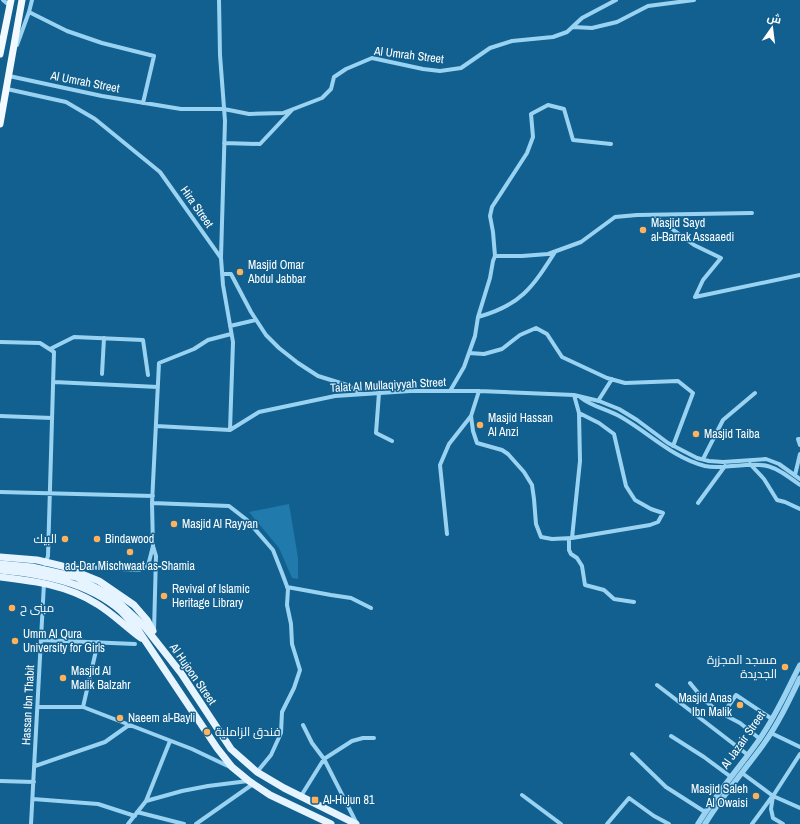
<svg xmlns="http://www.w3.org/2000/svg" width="800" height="824" font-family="'Archivo Narrow',Cairo,sans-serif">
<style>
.green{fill:#207aac}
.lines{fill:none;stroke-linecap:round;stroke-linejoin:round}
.minor{stroke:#9ad3f2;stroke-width:4}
.tertiary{stroke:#9ad3f2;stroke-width:5.5}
.primary{stroke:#e6f4ff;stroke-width:7}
.trunk{stroke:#f2faff;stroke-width:7}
.primary-bridge{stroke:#e6f4ff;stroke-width:7}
.poi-dot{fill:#ffb15c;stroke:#11608f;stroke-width:1.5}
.labels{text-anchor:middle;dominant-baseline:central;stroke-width:3;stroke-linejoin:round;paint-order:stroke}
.street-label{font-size:12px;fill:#fff;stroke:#11608f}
.poi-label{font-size:12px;fill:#fff;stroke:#11608f;text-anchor:start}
</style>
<rect width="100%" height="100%" fill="#11608f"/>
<!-- green -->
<path class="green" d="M 289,504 L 298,558 L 298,579 L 292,578 L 279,548 L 249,512 Z"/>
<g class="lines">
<!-- minor -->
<path class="minor" d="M 3,0 L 10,6
M 219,0 L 220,55 L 225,121 L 221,257
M 29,12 L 67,31 L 102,43 L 154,56 L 143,103
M 573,27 L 592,28 L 617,22 L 648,6 L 694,0
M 17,45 L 29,12 L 32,0
M 9,76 L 102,96 L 181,109 L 224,109 L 249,114 L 283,113 L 322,98 L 331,89 L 334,77 L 346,69 L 372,58 L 423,69 L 440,71 L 461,68 L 490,48 L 512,41 L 553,37 L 567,32 L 582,18 L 616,0
M 7,89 L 66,102 L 95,119 L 160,172 L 221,258 L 223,285 L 233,342 L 230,430
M 224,143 L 260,144 L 292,110
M 653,215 L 694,245 L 721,258 L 703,280 L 695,297 L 800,275
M 495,256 L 522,256 L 548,254 L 581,242 L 615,217 L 637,215 L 752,213
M 222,274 L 231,274 L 251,312 L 266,335 L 279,348 L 298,363 L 318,376 L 347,385 L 362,394
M 478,317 C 521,305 532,288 555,252
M 230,326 L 256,320
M 0,342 L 40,343 L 54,352 L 48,556 L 45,564
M 50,349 L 74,337 L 143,340 L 148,375
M 469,353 L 484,354 L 502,349 L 520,335 L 536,328 L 547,334 L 562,357 L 607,378 L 625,383 L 678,381 L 693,393 L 673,446
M 102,374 L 104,338
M 54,382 L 158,387
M 450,391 L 464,367 L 475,336 L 478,317 L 490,278 L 493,261 L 495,256 L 493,232 L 490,216 L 492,207 L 527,153 L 533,137 L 531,114 L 548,105 L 564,109 L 573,140 L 611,144
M 479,391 L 471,416 L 473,431 L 477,443 L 502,450 L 508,454 L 524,472 L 532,485 L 534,499 L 536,524 L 541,537 L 552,539 L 572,538 L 650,525 L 658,522 L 663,513 L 651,509 L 635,500 L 626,486 L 614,434 L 599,423 L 579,413 L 574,395
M 379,393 L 376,433 L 392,441
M 580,397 C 592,407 607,409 621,417 C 649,433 673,458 705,466 C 714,468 723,467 733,466 C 769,463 771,464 800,485
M 598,401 L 612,379
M 0,416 L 52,418
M 156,426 L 230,430 L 259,412 L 335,396 L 410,391 L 479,391 L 574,395 L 599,401 L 619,409 L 637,420 L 668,443 L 697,458 L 709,461 L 723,462 L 766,459 L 779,464 L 800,479
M 800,439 L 798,439 L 800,445
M 703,459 L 723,420 L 755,393
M 750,464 L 764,479 L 777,500 L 785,502 L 800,509
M 795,475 L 800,454
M 0,492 L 153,496
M 152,503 L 229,506 L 247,520 L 273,550 L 282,573 L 288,589 L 287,605 L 291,624 L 292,644 L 300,670 L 294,688 L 282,712 L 281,733 L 271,755 L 257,772
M 698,503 L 725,466
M 447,534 L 440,465 L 449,444 L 471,416
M 569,538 L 569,550 L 571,554 L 577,558 L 582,566 L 585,585 L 604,590 L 614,599 L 634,602
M 572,538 L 580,461 L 579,413
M 153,546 L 156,556 L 154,631
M 66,566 L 139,570 L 148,566 L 153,546 L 152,503 L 159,363 L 194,349 L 208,340 L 231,334
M 287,587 L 331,595 L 351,598 L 371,608
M 41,640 L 135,644
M 690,683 L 703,699 L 719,712 L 740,723 L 760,739
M 657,685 L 748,755
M 38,707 L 83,707 L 98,642
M 83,707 L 192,749 L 230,767
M 723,714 L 736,695 L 772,719
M 303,725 L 312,743 L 324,759 L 357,824
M 771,733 L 800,747
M 671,736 L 704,757 L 731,777
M 632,754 L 666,787 L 705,812
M 35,766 L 105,742 L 129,725
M 742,773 L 773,796 L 800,808
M 0,781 L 34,782
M 522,795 L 561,824
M 301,796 L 324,759 L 352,741 L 363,738 L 374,738
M 33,799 L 98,804 L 135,816
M 146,801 L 182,791 L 208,786 L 248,781
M 137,812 L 184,824
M 31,824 L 44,583
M 128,824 L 146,801 L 170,741
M 196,824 L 253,784
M 607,824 L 629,798 L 654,816 L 669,824
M 752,824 L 771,798
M 783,824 L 773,818 L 771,809 L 773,796 L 800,754"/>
<!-- tertiary -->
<path class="tertiary" d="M 698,824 C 716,794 739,768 759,740 C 776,716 787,690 800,665
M 705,824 C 722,796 744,771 763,745 C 778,724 789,701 800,678"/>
<!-- primary -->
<path class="primary" d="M 0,557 L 37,560 L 62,566 L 99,581 L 134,605 L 147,620 L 153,631
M 0,577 C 34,581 67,585 97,604 C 112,613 126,627 141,638
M 144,626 L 181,673 L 231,749 L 257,772 L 284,788 L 356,824
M 138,630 L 217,748 L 232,767 L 249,781 L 270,795 L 331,824"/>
<!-- trunk -->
<path class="trunk" d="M 0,54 L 11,0
M 0,124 L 22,0"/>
<!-- primary-bridge -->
<path class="primary-bridge" d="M 0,564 L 32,567 L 76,577 L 113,597 L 144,626
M 0,570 C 42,574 88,582 121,611 C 127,617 132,624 138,630"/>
</g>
<!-- markers -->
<g class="poi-dot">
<circle cx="643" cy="230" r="4"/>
<circle cx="240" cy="272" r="4"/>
<circle cx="480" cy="425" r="4"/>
<circle cx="696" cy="434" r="4"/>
<circle cx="174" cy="524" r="4"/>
<circle cx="65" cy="539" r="4"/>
<circle cx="97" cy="539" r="4"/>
<circle cx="130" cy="552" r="4"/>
<circle cx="164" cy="596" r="4"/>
<circle cx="12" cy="608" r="4"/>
<circle cx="15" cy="641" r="4"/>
<circle cx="785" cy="667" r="4"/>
<circle cx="63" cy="678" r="4"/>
<circle cx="740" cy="705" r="4"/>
<circle cx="120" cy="718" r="4"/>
<circle cx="207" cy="732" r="4"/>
<circle cx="756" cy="796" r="4"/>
<rect x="311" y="796" width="8" height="8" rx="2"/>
</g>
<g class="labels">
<!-- street labels -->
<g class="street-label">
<text transform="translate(409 55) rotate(7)">Al Umrah Street</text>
<text transform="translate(85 82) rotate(11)">Al Umrah Street</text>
<text transform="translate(197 207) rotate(55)">Hira Street</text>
<text transform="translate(388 385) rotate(-3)">Talat Al Mullaqiyyah Street</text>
<text transform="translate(193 674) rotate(55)">Al Hujoon Street</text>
<text transform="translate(28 705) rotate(-87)">Hassan Ibn Thabit</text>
<text transform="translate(743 740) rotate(-55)">Al Jazair Street</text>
</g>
<!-- poi labels -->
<g class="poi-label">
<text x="651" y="223">Masjid Sayd<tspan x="651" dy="14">al-Barrak Assaaedi</tspan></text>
<text x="248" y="265">Masjid Omar<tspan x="248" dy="14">Abdul Jabbar</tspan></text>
<text x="488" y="418">Masjid Hassan<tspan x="488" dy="14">Al Anzi</tspan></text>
<text x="704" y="434">Masjid Taiba</text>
<text x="182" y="524">Masjid Al Rayyan</text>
<text x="57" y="539" text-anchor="end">البيك</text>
<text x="105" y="539">Bindawood</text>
<text x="130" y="566" text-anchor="middle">ad-Dar Mischwaat as-Shamia</text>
<text x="172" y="589">Revival of Islamic<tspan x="172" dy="14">Heritage Library</tspan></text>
<text x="20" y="608">مبنى ح</text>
<text x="23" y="634">Umm Al Qura<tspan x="23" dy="14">University for Girls</tspan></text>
<text x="777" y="660" text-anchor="end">مسجد المجزرة<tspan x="777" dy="14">الجديدة</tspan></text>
<text x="71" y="671">Masjid Al<tspan x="71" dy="14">Malik Balzahr</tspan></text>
<text x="732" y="698" text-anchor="end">Masjid Anas<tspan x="732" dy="14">Ibn Malik</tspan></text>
<text x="128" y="718">Naeem al-Bayli</text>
<text x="215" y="732">فندق الزاملية</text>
<text x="748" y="789" text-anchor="end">Masjid Saleh<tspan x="748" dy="14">Al Owaisi</tspan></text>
<text x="323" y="800">Al-Hujun 81</text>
</g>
</g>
<!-- north arrow -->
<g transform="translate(772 28) rotate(14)" stroke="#11608f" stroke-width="3" paint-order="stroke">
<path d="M0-3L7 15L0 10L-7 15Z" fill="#ffffff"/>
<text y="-6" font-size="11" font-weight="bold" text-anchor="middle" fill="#ffffff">ش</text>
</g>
</svg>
